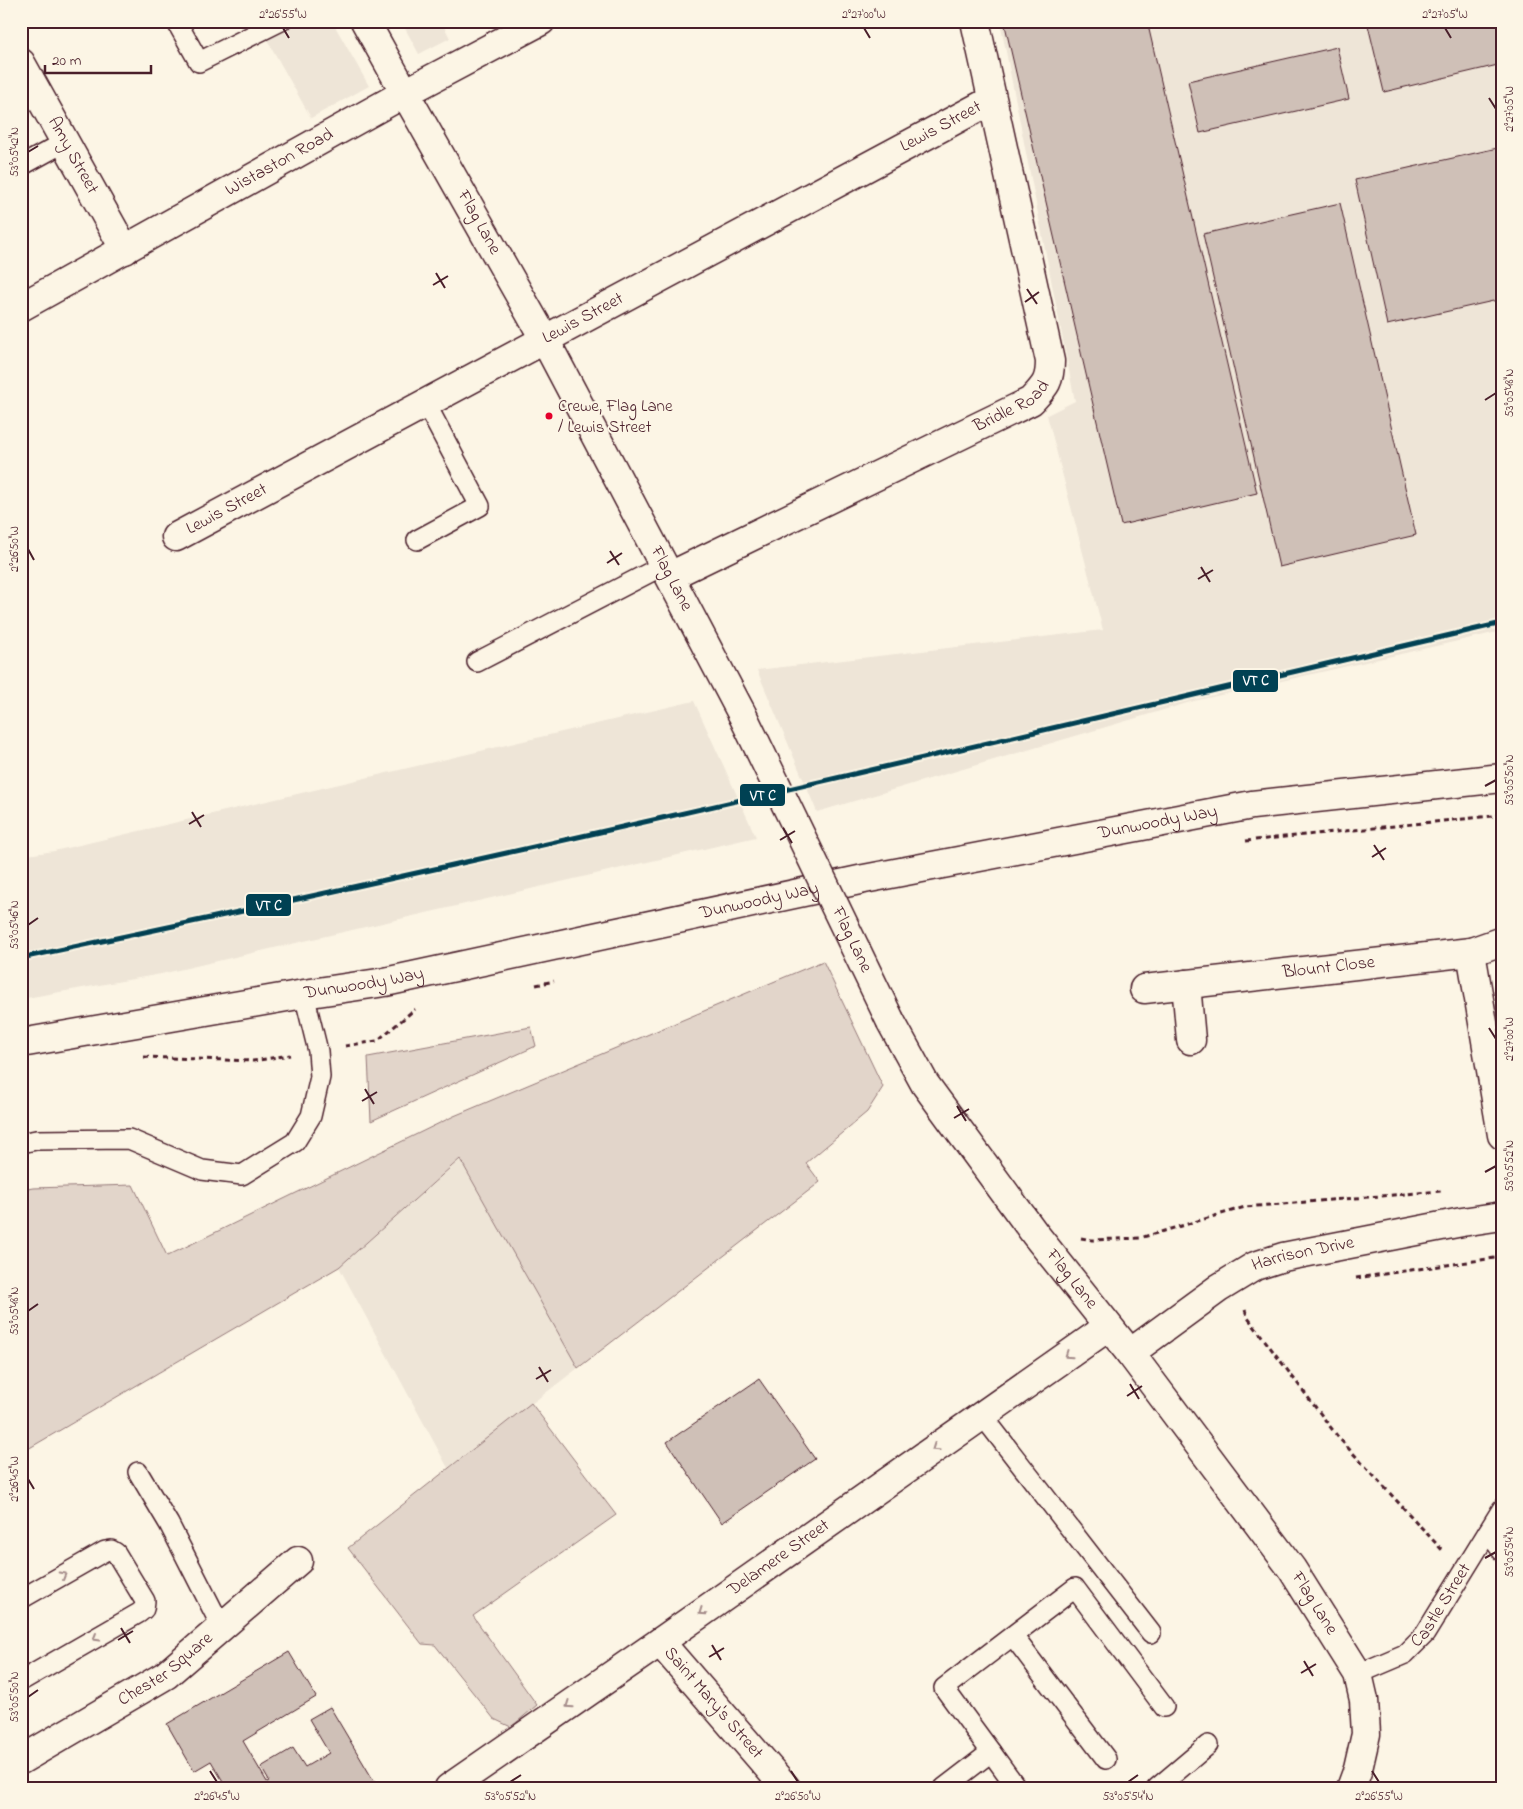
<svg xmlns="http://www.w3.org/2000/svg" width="1523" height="1809" font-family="'Indie Flower',sans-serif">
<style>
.built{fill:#eee5d7}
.green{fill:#e2d5ca;stroke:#967a7a}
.building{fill:#cfc0b7;stroke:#4a1f2b}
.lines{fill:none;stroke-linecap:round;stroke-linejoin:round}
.lane-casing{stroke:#4a1f2b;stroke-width:22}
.street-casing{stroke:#4a1f2b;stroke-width:31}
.secondary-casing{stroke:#4a1f2b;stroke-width:31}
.primary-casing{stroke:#4a1f2b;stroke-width:31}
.path{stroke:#4a1f2b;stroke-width:3;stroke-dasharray:5 4;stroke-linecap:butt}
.lane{stroke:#fcf5e5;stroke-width:19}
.street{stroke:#fcf5e5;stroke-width:28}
.secondary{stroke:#fcf5e5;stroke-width:28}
.primary{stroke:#fcf5e5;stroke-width:28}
.secondary-bridge-casing{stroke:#4a1f2b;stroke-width:31;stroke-linecap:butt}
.secondary-bridge{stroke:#fcf5e5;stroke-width:28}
.rail-1-casing{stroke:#fcf5e5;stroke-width:9}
.rail-1{stroke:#004153;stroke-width:5}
.oneway{stroke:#a38a88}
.ticks{fill:none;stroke:#4a1f2b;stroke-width:2}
.bus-dot{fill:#e4002b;stroke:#fcf5e5;stroke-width:2}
.labels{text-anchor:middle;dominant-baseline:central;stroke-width:4;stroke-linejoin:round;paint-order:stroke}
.bus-label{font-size:17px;fill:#4a1f2b;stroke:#fcf5e5;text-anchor:start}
.street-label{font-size:18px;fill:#4a1f2b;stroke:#fcf5e5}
.line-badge{stroke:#fcf5e5;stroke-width:2}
.badge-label{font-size:14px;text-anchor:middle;font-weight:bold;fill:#fff}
.neatline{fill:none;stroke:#4a1f2b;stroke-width:2}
.ticks-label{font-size:12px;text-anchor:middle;fill:#4a1f2b}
</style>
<rect width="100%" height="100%" fill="#fcf5e5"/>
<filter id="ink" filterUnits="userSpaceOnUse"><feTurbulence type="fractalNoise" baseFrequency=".02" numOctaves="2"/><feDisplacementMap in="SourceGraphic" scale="10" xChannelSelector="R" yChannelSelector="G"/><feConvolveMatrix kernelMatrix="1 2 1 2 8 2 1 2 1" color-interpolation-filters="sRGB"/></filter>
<g filter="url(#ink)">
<!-- built -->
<path class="built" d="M 292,21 L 332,21 L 369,86 L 311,118 L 265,36 Z
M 401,21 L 441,21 L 450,38 L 419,54 Z
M 1000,21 L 1502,21 L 1502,631 L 1194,701 L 817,812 L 757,670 L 1103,630 L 1047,415 L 1075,401 Z
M 694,701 L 756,837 L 161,974 L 21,999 L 21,856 L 54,851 Z
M 461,1159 L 578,1368 L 448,1468 L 339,1267 Z"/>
<!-- green -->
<path class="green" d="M 823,961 L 883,1087 L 867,1112 L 806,1163 L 820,1182 L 578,1368 L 460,1159 L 339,1267 L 21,1453 L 21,1190 L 33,1188 L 133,1185 L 167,1256 L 454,1116 Z
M 531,1027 L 536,1046 L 371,1121 L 368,1057 Z
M 531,1403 L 616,1515 L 473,1616 L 537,1705 L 511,1727 L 494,1719 L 435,1645 L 422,1644 L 348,1548 Z"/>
<!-- building -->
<path class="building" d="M 1004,21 L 1147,21 L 1257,493 L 1121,525 Z
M 1367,21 L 1502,21 L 1502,64 L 1384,92 Z
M 1337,47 L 1349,99 L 1200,133 L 1188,81 Z
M 1502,147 L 1502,299 L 1387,325 L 1355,180 Z
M 1340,203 L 1416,535 L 1279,567 L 1203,234 Z
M 759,1379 L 815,1459 L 722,1523 L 667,1442 Z
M 289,1652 L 316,1697 L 243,1741 L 267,1782 L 269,1781 L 261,1767 L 293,1748 L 305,1767 L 329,1753 L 309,1719 L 330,1707 L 378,1788 L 227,1788 L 211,1761 L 194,1771 L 167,1724 Z"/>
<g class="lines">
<!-- lane casing -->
<g class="lane-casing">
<g id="lane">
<path d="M 176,21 L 199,62 L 281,21"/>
<path d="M 21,166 L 65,142"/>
<path d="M 417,540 L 480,506 L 426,404"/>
<path d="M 477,662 L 664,565"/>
<path d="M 21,1143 L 36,1140 L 129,1139 L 202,1170 L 242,1175 L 295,1142 L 311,1116 L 320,1077 L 318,1051 L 304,994"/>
<path d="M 982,1415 L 1151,1633"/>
<path d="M 138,1472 L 169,1524 L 222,1628"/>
<path d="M 1488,1532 L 1502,1551"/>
<path d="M 21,1599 L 105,1551 L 111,1550 L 116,1553 L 145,1601 L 144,1609 L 139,1613 L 21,1681"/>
<path d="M 1013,1636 L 1106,1759"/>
<path id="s1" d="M 1358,1674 L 1405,1654 L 1425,1634 L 1502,1509"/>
<path d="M 991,1752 L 944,1688 L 1075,1588 L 1164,1707"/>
<path d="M 944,1788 L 991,1752 L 1017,1788"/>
<path d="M 1157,1788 L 1208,1745"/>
</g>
</g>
<!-- street casing -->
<g class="street-casing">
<g id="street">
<path d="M 365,21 L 405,93"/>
<path id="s2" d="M 21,63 L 125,250"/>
<path id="s3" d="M 176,537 L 992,100"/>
<path id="s4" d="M 670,576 L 1031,401 C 1045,386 1050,382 1050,361 L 975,21"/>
<path d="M 1471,952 L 1502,941"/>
<path d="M 1186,984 L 1191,1040"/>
<path id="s5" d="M 1144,989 L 1471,952 L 1502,1135"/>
<path id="s6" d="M 1130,1353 L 1219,1288 L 1255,1266 L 1283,1257 L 1462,1222 L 1502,1216"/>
<path id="s7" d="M 660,1642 L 786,1788"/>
<path id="s8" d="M 21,1760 L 166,1675 L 298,1561"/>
</g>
</g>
<!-- secondary casing -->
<g class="secondary-casing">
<g id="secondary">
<path id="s9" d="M 405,93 L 545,340 L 742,714"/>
<path id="s10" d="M 21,307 L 405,93 L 541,21"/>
<path id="s11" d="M 891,1022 L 925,1084 L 1035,1234 L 1130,1353 L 1292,1569 L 1358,1674 L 1364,1700 L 1366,1734 L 1358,1769 L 1351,1788"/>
<path id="s12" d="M 449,1788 L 660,1642 L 1108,1327"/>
</g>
</g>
<!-- primary casing -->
<g class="primary-casing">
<g id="primary">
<path id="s13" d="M 21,1043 L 304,994 L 385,982 L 864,879 L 1252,805 L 1502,778"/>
</g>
</g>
<!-- path -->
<path class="path" d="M 1246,841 L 1502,815
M 536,985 L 554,981
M 345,1046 L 377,1041 L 415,1009
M 144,1057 L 253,1061 L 290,1055
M 1081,1238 L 1092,1240 L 1140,1238 L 1245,1207 L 1442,1191
M 1356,1278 L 1502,1257
M 1245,1310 L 1248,1318 L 1338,1437 L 1444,1552"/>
<!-- lane -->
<use href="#lane" class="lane"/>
<!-- street -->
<use href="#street" class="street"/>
<!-- secondary -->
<use href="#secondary" class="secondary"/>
<!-- primary -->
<use href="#primary" class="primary"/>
<!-- secondary-bridge casing -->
<g class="secondary-bridge-casing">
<g id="secondary-bridge">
<path id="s14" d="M 742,714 L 891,1022"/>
</g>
</g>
<!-- secondary-bridge -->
<use href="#secondary-bridge" class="secondary-bridge"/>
<!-- rail-1 casing -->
<g class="rail-1-casing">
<path id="rail-1" d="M 21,958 C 517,855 1009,738 1502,623"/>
</g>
<!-- rail-1 -->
<use href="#rail-1" class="rail-1"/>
</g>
<!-- one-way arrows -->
<defs><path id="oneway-chevron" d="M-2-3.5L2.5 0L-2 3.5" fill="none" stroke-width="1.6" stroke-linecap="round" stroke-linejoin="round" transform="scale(1.25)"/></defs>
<g class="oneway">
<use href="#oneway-chevron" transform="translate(1068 1355) rotate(145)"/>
<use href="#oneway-chevron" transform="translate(935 1448) rotate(145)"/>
<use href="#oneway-chevron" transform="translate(63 1575) rotate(-30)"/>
<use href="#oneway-chevron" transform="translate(702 1612) rotate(145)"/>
<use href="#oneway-chevron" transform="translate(96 1638) rotate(150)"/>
<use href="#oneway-chevron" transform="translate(569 1705) rotate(145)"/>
</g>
</g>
<!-- ticks -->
<path class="ticks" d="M 283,28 L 289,38M 864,28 L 870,38M 1445,28 L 1451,38M 1489,98 L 1496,109M 28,152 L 38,146M 436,273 L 445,288M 433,285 L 448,276M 1027,289 L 1037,304M 1025,302 L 1039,292M 1485,400 L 1496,393M 28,549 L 34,560M 610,551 L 619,565M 607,563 L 622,553M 1201,567 L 1210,582M 1198,579 L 1213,570M 1485,786 L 1496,780M 192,812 L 201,827M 189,824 L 204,815M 783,828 L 792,843M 780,840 L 795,831M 1374,845 L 1384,860M 1372,857 L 1386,848M 28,925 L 38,918M 1489,1028 L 1496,1039M 365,1089 L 374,1104M 362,1101 L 377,1092M 957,1106 L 966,1121M 954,1118 L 969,1109M 1485,1172 L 1496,1166M 28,1311 L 38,1304M 539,1367 L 548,1382M 536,1379 L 551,1370M 1130,1384 L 1139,1399M 1127,1396 L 1142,1386M 28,1479 L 34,1489M 1485,1558 L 1496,1552M 121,1628 L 130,1643M 118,1640 L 133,1631M 712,1645 L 721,1660M 709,1657 L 724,1648M 1304,1661 L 1313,1676M 1301,1673 L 1316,1664M 28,1697 L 38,1690M 210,1771 L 217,1782M 791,1771 L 798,1782M 1372,1771 L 1379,1782M 510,1782 L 521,1775M 1128,1782 L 1138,1775"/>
<!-- markers -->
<circle class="bus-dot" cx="549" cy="416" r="4.5"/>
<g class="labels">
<!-- bus labels -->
<g class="bus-label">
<text x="558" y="406">Crewe, Flag Lane<tspan x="558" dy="21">/ Lewis Street</tspan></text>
</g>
<!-- street labels -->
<g class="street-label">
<text stroke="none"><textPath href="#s3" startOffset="868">Lewis Street</textPath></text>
<text stroke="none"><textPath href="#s2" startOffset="106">Amy Street</textPath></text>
<text stroke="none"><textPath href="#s10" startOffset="296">Wistaston Road</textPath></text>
<text stroke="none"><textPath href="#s9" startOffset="149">Flag Lane</textPath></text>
<text stroke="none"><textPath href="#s3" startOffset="462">Lewis Street</textPath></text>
<text stroke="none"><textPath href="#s4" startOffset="382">Bridle Road</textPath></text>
<text stroke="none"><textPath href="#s3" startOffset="58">Lewis Street</textPath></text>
<text stroke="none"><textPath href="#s9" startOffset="554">Flag Lane</textPath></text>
<text stroke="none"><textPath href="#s13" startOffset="1158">Dunwoody Way</textPath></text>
<text stroke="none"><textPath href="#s13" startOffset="752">Dunwoody Way</textPath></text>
<text stroke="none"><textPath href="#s14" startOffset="251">Flag Lane</textPath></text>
<text stroke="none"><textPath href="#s5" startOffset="186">Blount Close</textPath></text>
<text stroke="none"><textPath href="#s13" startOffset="348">Dunwoody Way</textPath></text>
<text stroke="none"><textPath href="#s6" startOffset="202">Harrison Drive</textPath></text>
<text stroke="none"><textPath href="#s11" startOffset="315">Flag Lane</textPath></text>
<text stroke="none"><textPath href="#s12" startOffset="402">Delamere Street</textPath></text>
<text stroke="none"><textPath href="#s11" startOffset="720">Flag Lane</textPath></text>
<text stroke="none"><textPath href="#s1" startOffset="112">Castle Street</textPath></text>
<text stroke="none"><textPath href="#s8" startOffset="171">Chester Square</textPath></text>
<text stroke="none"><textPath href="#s7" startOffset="81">Saint Mary's Street</textPath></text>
</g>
</g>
<g class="line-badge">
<rect x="1232" y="669" width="47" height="24" rx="5" fill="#004153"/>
<rect x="739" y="783" width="47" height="24" rx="5" fill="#004153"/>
<rect x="245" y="893" width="47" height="24" rx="5" fill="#004153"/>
</g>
<g class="badge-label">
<text x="1256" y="685">VT C</text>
<text x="763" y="800">VT C</text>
<text x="269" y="910">VT C</text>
</g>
<!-- margin -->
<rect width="1523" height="1809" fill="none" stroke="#fcf5e5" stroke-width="55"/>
<!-- scale -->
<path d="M45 65v8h106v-8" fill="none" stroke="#4a1f2b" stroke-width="2.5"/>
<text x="52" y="65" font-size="15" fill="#4a1f2b" stroke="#fcf5e5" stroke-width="4" paint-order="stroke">20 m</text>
<rect x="28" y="28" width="1468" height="1754" class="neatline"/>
<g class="ticks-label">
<text x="283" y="18">2°26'55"W</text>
<text x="864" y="18">2°27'00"W</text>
<text x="1445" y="18">2°27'05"W</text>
<text transform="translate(1509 109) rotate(-90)" y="4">2°27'05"W</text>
<text transform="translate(14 152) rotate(-90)" y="4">53°05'42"N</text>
<text transform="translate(1509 393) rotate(-90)" y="4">53°05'48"N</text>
<text transform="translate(14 549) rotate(-90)" y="4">2°26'50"W</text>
<text transform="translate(1509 780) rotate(-90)" y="4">53°05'50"N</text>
<text transform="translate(14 925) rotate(-90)" y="4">53°05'46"N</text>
<text transform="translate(1509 1039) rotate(-90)" y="4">2°27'00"W</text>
<text transform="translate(1509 1166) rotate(-90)" y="4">53°05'52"N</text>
<text transform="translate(14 1311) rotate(-90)" y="4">53°05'48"N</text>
<text transform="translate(14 1479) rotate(-90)" y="4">2°26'45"W</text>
<text transform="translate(1509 1552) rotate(-90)" y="4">53°05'54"N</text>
<text transform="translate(14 1697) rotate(-90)" y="4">53°05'50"N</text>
<text x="217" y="1800">2°26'45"W</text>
<text x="510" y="1800">53°05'52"N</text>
<text x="798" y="1800">2°26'50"W</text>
<text x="1128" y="1800">53°05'54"N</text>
<text x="1379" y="1800">2°26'55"W</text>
</g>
</svg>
